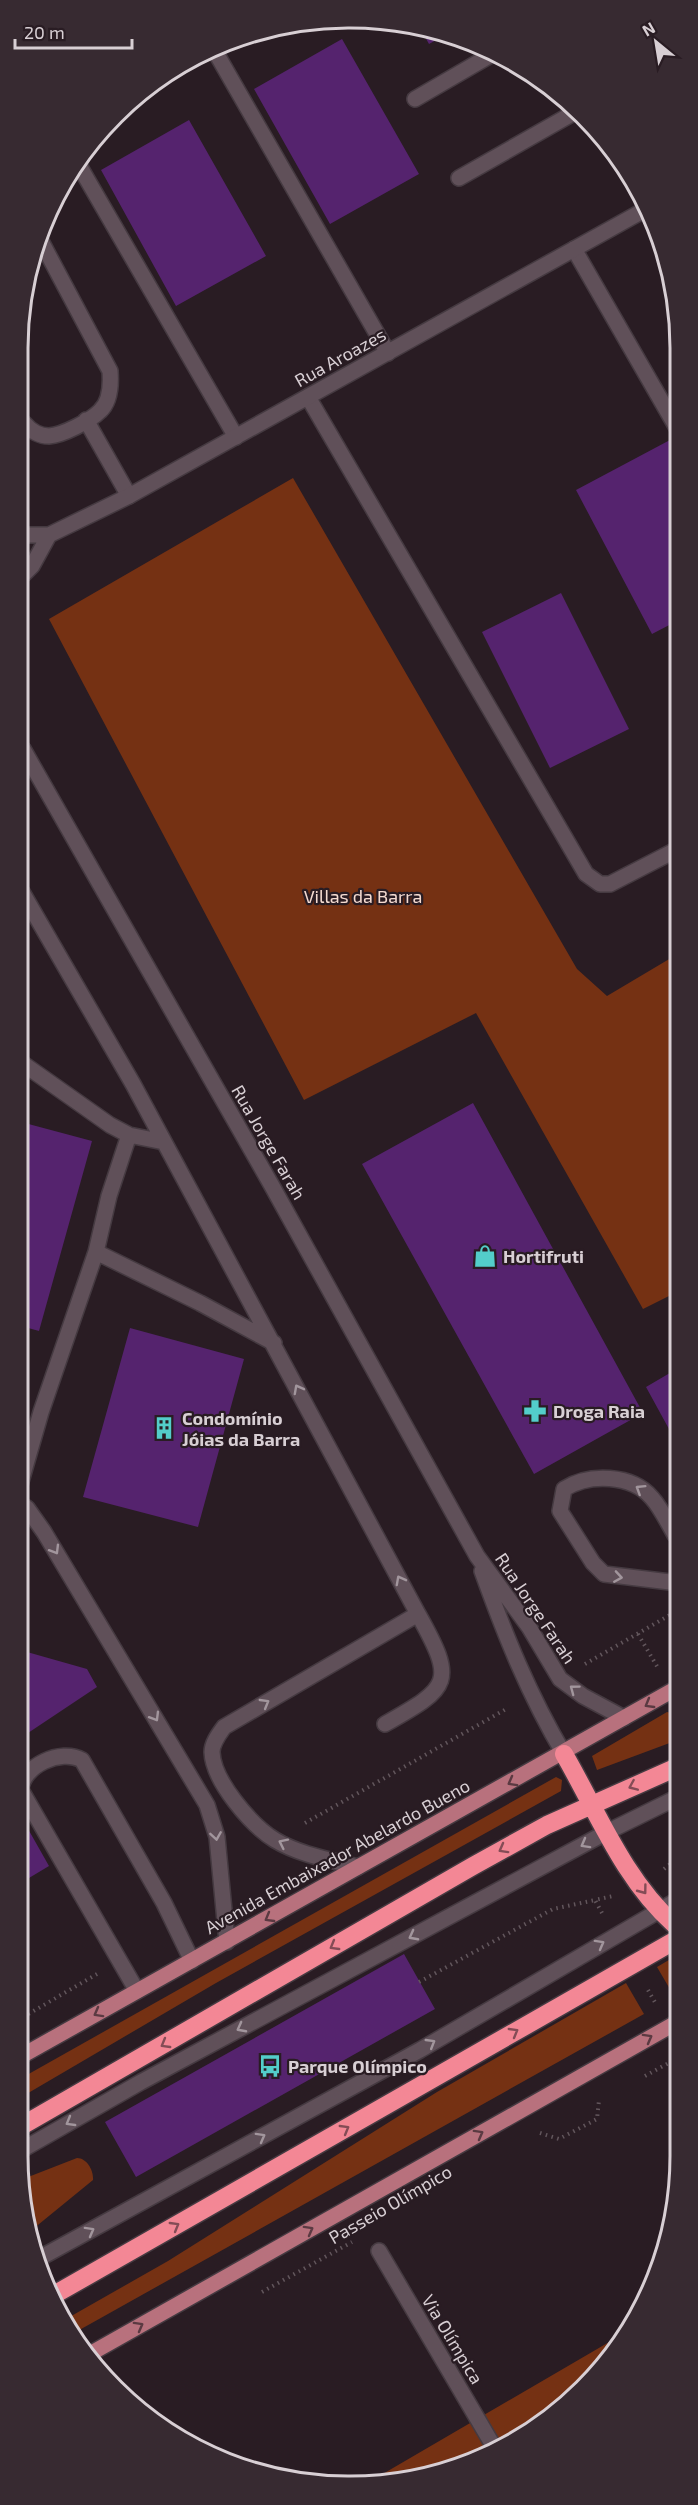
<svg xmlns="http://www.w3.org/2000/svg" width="698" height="2505" font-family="'Exo 2',sans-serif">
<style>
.green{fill:#753113}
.building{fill:#55236e}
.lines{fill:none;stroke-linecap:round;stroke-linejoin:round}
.lane-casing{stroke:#453a41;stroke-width:18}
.street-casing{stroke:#453a41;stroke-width:18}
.primary-casing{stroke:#453a41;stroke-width:18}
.highway-casing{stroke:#453a41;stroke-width:21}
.path{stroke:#62565c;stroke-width:4;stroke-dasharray:1.5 4.5;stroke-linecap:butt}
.lane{stroke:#605059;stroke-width:15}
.street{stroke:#605059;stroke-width:15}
.primary{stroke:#b8717d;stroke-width:15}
.highway{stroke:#f38795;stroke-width:18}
.oneway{stroke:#a2969d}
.oneway2{stroke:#5b3a42}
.oneway3{stroke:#844c56}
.labels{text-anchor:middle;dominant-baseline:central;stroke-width:4.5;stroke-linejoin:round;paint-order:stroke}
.street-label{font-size:18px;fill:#d8cfd4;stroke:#291c23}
.park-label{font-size:18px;fill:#f5dbd1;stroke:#291c23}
.poi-label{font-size:18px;font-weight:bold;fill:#d8cfd4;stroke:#291c23;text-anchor:start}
.rim{fill:none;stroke:#d8cfd4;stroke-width:3}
</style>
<rect width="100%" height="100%" fill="#291c23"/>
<!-- green -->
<path class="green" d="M 293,478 L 577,969 L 607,996 L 676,955 L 675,1293 L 643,1309 L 476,1013 L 304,1100 L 49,619 Z
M 667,1712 L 675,1714 L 675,1741 L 597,1770 L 592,1756 Z
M 556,1777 L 562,1780 L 561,1791 L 216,1983 L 18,2099 L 18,2080 Z
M 674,1957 L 674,1996 L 657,1967 Z
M 626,1983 L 644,2014 L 74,2333 L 66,2319 L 168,2261 L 437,2092 Z
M 77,2158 C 87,2158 94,2171 93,2180 L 33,2229 L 23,2179 Z
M 628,2331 L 624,2340 L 550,2419 L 435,2476 L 369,2482 Z"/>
<!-- building -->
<path class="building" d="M 419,26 L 445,35 L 429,44 Z
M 342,39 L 419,174 L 330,224 L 254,89 Z
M 189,120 L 266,256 L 176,306 L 101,170 Z
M 670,440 L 677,453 L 677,621 L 652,634 L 576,490 Z
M 561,593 L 629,729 L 550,768 L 482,632 Z
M 473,1103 L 643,1413 L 534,1474 L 362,1164 Z
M 21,1122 L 92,1141 L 39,1331 L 21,1326 Z
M 130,1328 L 244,1359 L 198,1527 L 83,1497 Z
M 675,1370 L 675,1440 L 646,1387 Z
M 20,1650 L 87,1669 L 97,1687 L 19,1739 Z
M 19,1813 L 49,1866 L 19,1884 Z
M 404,1954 L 435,2009 L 136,2177 L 105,2122 Z"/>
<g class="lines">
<!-- lane casing -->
<g class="lane-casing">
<path id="lane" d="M 216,53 L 388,353
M 415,99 L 496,52
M 77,162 L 236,437
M 459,178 L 577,111
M 574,249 L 677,428
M 308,397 L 586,874 L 600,884 L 610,884 L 676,850
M 86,420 L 129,496
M 24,423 C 30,430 38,436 49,436 C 63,435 90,421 100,411 C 111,401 111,384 110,371 L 42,243
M 22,892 L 133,1084 L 418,1614 L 224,1727 C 219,1734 212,1743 212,1752 C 213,1781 251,1825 275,1840 C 300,1855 331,1860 358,1867
M 22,1063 L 110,1125 L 129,1135 L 164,1142
M 129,1135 L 109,1196 L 96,1252 L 200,1303 L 274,1343
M 20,1485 L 41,1412 L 96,1252
M 20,1504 L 27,1508 L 44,1532 L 207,1805 L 217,1837 L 227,1942
M 675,1580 L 670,1582 L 604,1574 L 593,1563 L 560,1511 L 564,1489 C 589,1473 632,1474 652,1498 C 661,1508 668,1523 675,1535
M 385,1724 C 451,1687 456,1682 418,1614
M 137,1991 L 21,1790 C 22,1766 61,1748 82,1760 L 164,1903 L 192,1961
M 18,2152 L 141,2082 L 607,1832 L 674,1799
M 38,2259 L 420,2050 L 674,1902"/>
</g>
<!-- street casing -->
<g class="street-casing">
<path id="street" d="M 23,535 L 49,535 L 129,496 L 648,208
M 23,575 L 32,566 L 49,535
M 23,749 L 272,1186 L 477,1556 L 529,1627 L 560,1679 L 583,1696 L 624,1718
M 482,1571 C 505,1635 529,1695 564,1754
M 379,2251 L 494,2447"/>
</g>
<!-- primary casing -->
<g class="primary-casing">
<path id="primary" d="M 18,2058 L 675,1689
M 88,2355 L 674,2024"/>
</g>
<!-- highway casing -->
<g class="highway-casing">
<path id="highway" d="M 564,1754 C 597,1811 624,1880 674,1924
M 18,2128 L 473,1866 L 547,1825 L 675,1768
M 52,2296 L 674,1941"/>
</g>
<!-- path -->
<path class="path" d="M 638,1634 L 658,1668
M 585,1664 L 675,1612
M 305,1823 L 508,1708
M 664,1869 L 674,1861
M 602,1913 L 595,1900 L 613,1896
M 419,1982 L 553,1909 L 595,1900
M 648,1990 L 656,2004
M 18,2020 L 97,1974
M 645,2076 L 674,2060
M 540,2133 L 559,2139 L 597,2119 L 599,2100
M 262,2292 L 352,2242"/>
<!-- lane -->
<use href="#lane" class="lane"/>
<!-- street -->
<use href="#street" class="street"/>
<!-- primary -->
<use href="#primary" class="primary"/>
<!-- highway -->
<use href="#highway" class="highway"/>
</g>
<!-- one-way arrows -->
<defs><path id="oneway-chevron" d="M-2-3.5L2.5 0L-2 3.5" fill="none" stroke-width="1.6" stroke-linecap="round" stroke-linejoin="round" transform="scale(1.5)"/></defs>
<g class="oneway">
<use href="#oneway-chevron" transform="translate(298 1389) rotate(-118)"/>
<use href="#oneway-chevron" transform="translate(640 1489) rotate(-148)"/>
<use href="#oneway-chevron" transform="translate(55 1550) rotate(59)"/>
<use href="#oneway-chevron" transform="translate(618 1577) rotate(9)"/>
<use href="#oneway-chevron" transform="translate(400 1580) rotate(-118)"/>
<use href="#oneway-chevron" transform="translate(574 1689) rotate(-143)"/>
<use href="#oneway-chevron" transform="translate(265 1703) rotate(-30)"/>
<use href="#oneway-chevron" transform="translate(155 1717) rotate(59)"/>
<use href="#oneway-chevron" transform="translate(216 1836) rotate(81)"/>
<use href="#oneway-chevron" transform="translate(283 1843) rotate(-154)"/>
<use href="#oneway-chevron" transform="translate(585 1844) rotate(151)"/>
<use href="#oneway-chevron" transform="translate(413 1936) rotate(152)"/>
<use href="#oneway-chevron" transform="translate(600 1944) rotate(-29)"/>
<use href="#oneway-chevron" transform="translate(241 2028) rotate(152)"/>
<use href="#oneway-chevron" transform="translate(431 2043) rotate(-31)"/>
<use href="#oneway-chevron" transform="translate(70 2122) rotate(150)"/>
<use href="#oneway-chevron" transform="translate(261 2137) rotate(-29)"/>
<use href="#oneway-chevron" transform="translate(90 2231) rotate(-29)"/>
</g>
<g class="oneway2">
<use href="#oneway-chevron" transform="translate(649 1704) rotate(150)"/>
<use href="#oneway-chevron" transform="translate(512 1782) rotate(151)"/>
<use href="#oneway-chevron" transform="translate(269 1918) rotate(150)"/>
<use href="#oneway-chevron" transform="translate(98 2013) rotate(151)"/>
<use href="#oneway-chevron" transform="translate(648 2038) rotate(-29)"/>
<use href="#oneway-chevron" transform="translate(479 2134) rotate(-29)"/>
<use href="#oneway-chevron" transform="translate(309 2230) rotate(-29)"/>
<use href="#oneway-chevron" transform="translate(139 2326) rotate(-29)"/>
</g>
<g class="oneway3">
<use href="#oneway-chevron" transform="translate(633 1786) rotate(157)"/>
<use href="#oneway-chevron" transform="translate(503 1849) rotate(151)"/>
<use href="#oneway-chevron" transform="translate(643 1890) rotate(53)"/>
<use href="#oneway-chevron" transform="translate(334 1946) rotate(150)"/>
<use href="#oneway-chevron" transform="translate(514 2032) rotate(-30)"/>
<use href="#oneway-chevron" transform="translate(165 2044) rotate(150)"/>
<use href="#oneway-chevron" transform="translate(345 2129) rotate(-30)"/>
<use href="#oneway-chevron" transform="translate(175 2226) rotate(-30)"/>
</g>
<!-- icons -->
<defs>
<g id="shop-bare" transform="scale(1.8)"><path d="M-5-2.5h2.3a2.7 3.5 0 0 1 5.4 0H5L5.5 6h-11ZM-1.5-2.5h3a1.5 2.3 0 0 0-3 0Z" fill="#53cdca" stroke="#291c23" stroke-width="2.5" paint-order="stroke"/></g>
<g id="pharmacy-bare" transform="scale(1.8)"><path d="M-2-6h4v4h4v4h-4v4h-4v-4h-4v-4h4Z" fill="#53cdca" stroke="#291c23" stroke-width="2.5" paint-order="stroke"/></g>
<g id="building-bare" transform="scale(1.8)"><path d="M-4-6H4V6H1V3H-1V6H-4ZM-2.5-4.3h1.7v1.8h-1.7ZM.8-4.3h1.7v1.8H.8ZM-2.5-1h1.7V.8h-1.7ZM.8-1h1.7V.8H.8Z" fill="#53cdca" stroke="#291c23" stroke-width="2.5" paint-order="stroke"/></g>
<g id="bus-bare" transform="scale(1.8)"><path d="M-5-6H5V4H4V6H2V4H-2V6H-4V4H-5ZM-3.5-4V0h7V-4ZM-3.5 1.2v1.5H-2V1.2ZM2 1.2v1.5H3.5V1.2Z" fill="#53cdca" stroke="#291c23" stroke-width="2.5" paint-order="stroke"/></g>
</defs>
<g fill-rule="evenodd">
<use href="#shop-bare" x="485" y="1256"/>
<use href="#pharmacy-bare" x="535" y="1411"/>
<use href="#building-bare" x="164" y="1428"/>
<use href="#bus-bare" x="270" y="2066"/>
</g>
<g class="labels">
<!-- street labels -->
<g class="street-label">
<text transform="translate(340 357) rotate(-29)">Rua Aroazes</text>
<text transform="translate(269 1142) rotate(60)">Rua Jorge Farah</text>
<text transform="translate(536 1608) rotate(56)">Rua Jorge Farah</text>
<text transform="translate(337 1856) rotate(-29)">Avenida Embaixador Abelardo Bueno</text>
<text transform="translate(390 2204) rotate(-30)">Passeio Olímpico</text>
<text transform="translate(453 2339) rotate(59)">Via Olímpica</text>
</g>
<!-- park labels -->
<g class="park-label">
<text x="363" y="896">Villas da Barra</text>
</g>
<!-- poi labels -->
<g class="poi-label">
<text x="503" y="1256">Hortifruti</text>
<text x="553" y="1411">Droga Raia</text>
<text x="182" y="1418">Condomínio<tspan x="182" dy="21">Jóias da Barra</tspan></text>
<text x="288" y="2066">Parque Olímpico</text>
</g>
</g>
<!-- crop -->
<path d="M0 0H698V2505H0ZM348 28H350A320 320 0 0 1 670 348V2156A320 320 0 0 1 350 2476H348A320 320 0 0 1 28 2156V348A320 320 0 0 1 348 28Z" fill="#372a31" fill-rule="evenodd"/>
<path class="rim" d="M348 28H350A320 320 0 0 1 670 348V2156A320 320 0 0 1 350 2476H348A320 320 0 0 1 28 2156V348A320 320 0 0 1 348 28Z"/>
<!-- north arrow -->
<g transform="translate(656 42) rotate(330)" stroke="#291c23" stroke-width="4.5" paint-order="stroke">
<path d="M0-4.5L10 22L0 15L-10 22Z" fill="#d8cfd4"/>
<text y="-9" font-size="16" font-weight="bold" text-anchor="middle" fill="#d8cfd4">N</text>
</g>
<!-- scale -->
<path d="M15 39v9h117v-9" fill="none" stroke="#d8cfd4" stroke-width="3"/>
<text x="24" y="39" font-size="18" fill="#d8cfd4" stroke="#291c23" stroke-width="4.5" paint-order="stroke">20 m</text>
</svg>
